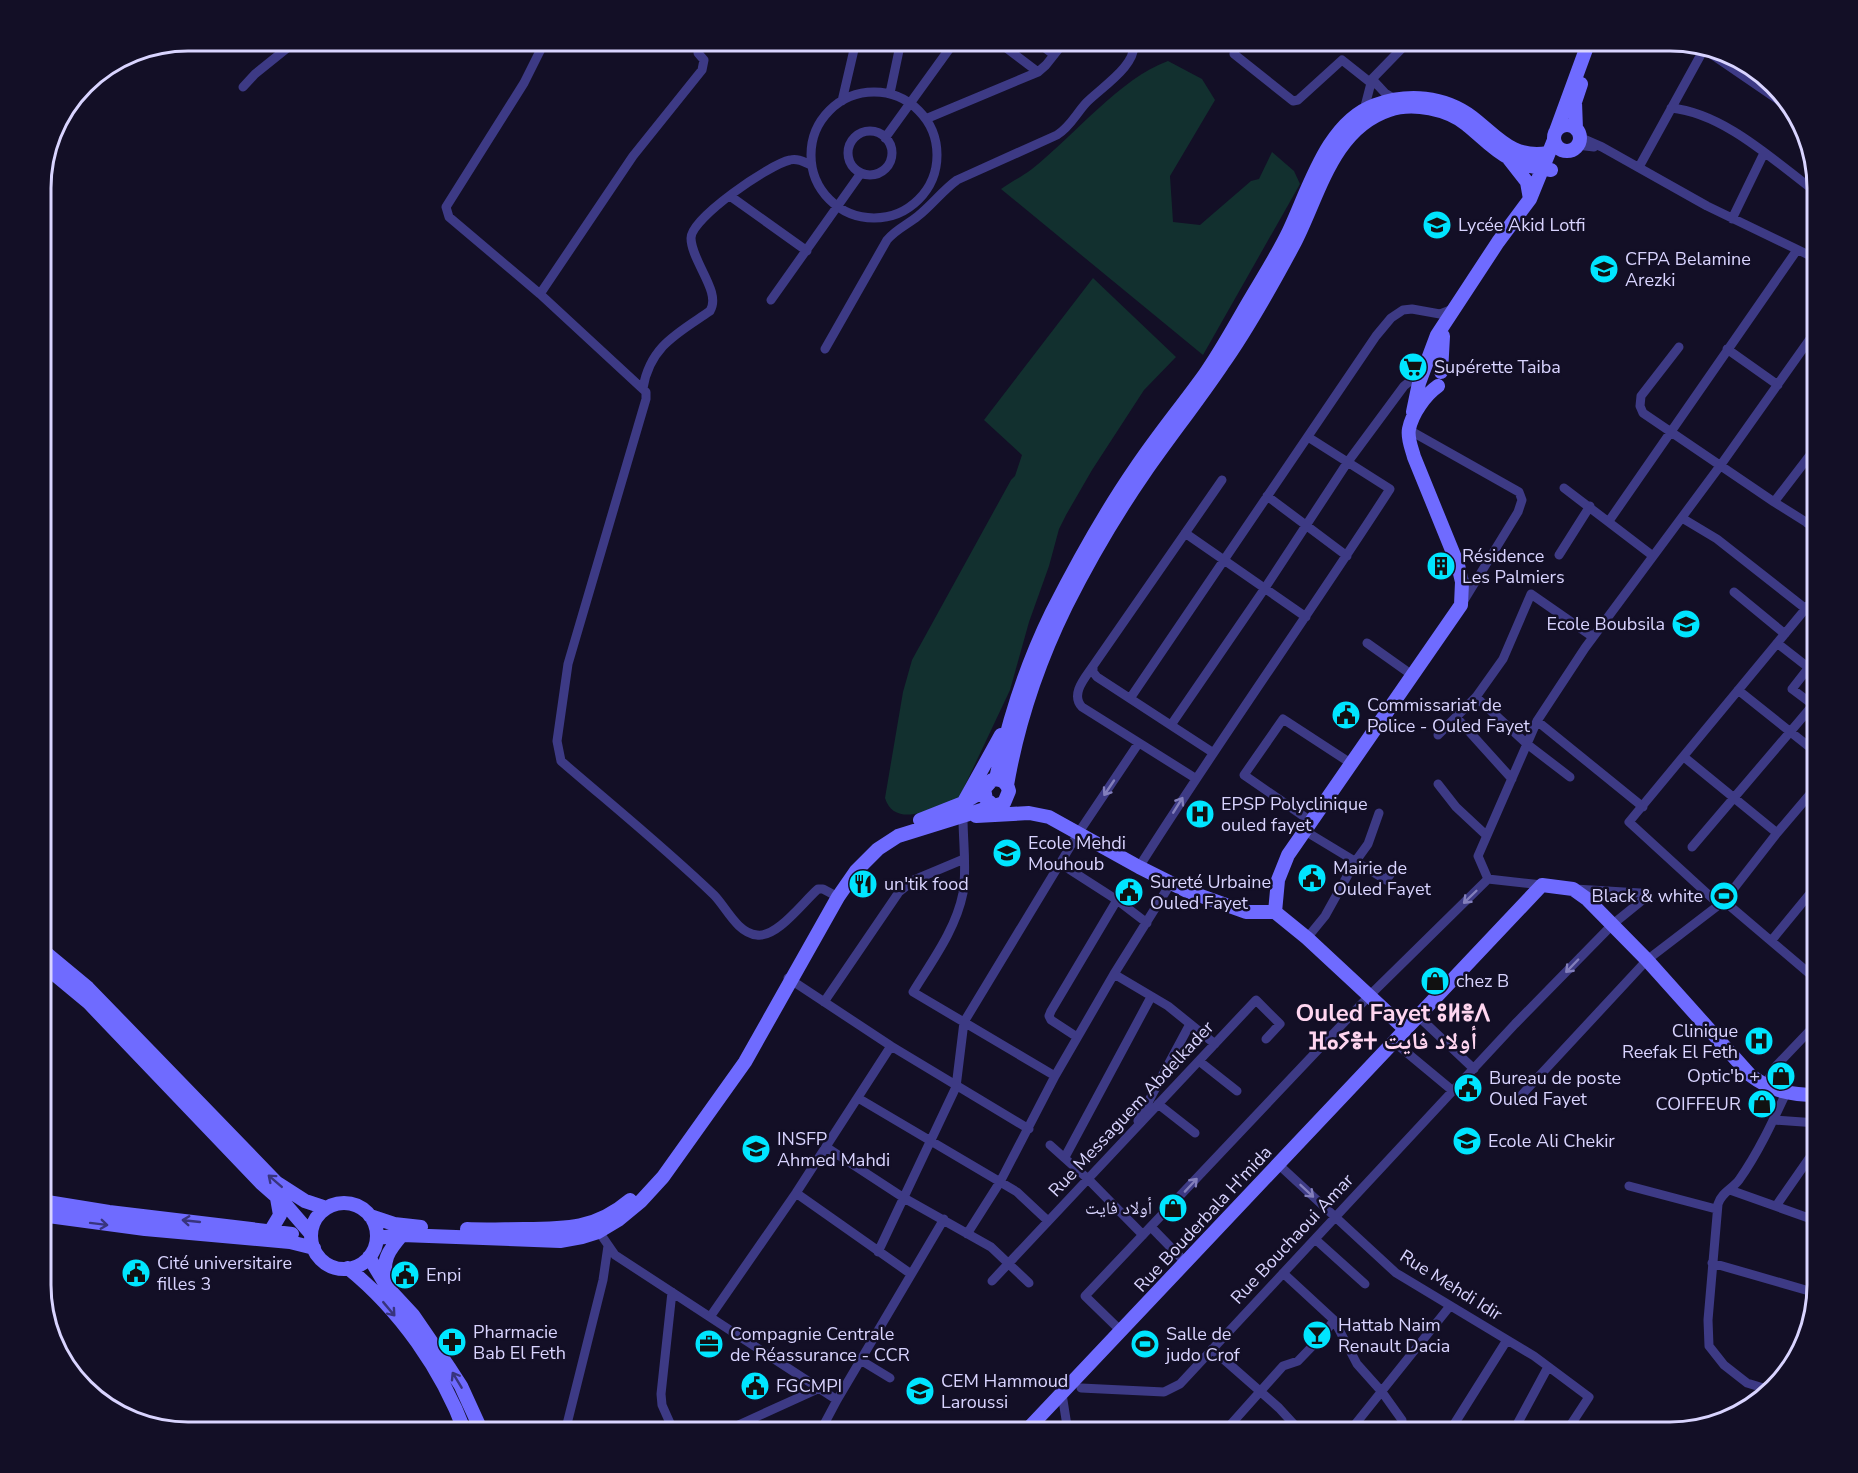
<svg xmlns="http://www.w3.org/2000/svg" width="1858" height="1473" font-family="'Nunito Sans','Noto Naskh Arabic','Noto Sans Tifinagh',sans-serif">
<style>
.green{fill:#12302f}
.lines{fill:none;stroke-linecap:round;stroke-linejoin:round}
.minor{stroke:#3d3a85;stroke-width:9}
.secondary{stroke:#6f6bff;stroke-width:14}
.oneway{stroke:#837fbc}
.oneway2{stroke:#38347d}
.labels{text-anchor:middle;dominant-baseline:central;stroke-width:5;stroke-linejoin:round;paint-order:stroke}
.poi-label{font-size:18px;fill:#d9d4ff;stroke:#130f26;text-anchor:start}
.street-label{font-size:18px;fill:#d9d4ff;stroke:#130f26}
.district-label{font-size:24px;font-weight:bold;fill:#ffd6f0;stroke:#130f26}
.rim{fill:none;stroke:#d9d4ff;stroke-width:3}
</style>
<rect width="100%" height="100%" fill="#130f26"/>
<!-- green -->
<path class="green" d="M 1168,61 L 1202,79 L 1215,100 L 1170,176 L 1173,222 L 1200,225 L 1251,181 L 1259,179 L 1272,152 L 1294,171 L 1300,184 L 1203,355 L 1001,189 C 1011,182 1023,176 1032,169 C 1073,137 1120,78 1168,61 Z
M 1093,278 L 1176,357 L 1144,390 L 1092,470 L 1066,515 L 1059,529 L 1049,566 L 1029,622 L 1010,690 L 959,798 C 939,806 895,831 885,798 L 903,692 L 912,660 L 1011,480 L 1015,476 L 1022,455 L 984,420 Z"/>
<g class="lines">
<!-- minor -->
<path class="minor" d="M 545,41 L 524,83 L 446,207 L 449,217 L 540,294 L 646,392 L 646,399 L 568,664 L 557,741 L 561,761 C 612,805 665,848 714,895 C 726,907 737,933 757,935 C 777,938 803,902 818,889 L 823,889 L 838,897
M 997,41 L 1038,72
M 1036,41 L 1054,55
M 1243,41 L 1235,49 L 1234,54 L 1293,101 L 1298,100 L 1342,60 L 1371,83
M 1372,79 L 1409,41
M 243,87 L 255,74 L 296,41
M811 155a63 63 0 1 1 126 0a63 63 0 1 1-126 0Z
M 890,93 L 901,41
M 842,101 L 856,41
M 1671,108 C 1723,113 1772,159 1812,189
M 1364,110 L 1372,79 L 1385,93 L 1395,99
M 928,118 L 1038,72 L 1046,65 L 1065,41
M848 153a22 22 0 1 1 44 0a22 22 0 1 1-44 0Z
M 1579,137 L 1602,147 L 1707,206 L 1817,259
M 885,138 L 955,41
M 1577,145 L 1594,147
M 1639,167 L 1704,49 L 1793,110
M 730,196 L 807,251
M 1732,219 L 1764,153
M 540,294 L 633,156 L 702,70 L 704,60 L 698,53
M 771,300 L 861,173
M 1679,347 L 1641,396 L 1640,406 L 1643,413 L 1774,502 L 1817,529
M 825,349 L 887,240 C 896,229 907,225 918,216 C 932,205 942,191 957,180 L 1057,135 C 1070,127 1076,114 1086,103 C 1099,89 1140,64 1133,41
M 1727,349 L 1778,385
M 643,388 C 650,346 678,333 710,311 C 722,292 691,261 691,238 C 691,218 770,164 790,160 C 798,158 804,162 811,165
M 1409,430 L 1519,492 L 1522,500 L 1518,512 L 1463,602
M 1564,488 L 1653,556
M 1267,496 L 1347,556
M 1774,502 L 1817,446
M 1682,518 L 1717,539 L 1806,609
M 1609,521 L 1797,250
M 1807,523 L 1817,509
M 1185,533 L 1306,617
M 1559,555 L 1590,506
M 1734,592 L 1785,634
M 1367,643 L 1412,675
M 1777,643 L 1809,668
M 1093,666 C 1085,678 1070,694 1082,707 L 1195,778
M 1738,690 L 1817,753
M 1131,697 L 1376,336 L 1391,318 L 1403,310 L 1412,309 L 1440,314 L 1453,309
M 1476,697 L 1527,744 L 1570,777
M 1816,707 L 1792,689 L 1817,657
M 1456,717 L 1512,779
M 1537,721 L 1643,807
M 1171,725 L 1265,588 L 1347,463 L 1404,386 L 1414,378 L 1423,375
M 1438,735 L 1476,697 L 1503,659 L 1531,594 L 1593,637
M 1212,752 L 1097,677 L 1093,672 L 1093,666 L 1222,480
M 1684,757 L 1777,833
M 1438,784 L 1456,807 L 1486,835
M 963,818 C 963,842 967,869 963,893 C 956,929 932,961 913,992 L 1055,1076
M 1312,822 L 1244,775 L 1283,719 L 1352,764
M 1305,831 L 1386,880 L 1394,869
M 1692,847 L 1813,705
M 1061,864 L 1117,900 L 1147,923
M 1139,867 C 1220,739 1308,616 1390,489 L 1308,437
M 1488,879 L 1478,856 L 1537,721 L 1585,648 L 1720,466 L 1817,329
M 1307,938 L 1325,916 L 1355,862 L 1368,844 L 1379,813
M 1771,941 L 1817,885
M 1114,974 L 1168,1006 L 1215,1044
M 788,978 L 891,1046 L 1029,1129
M 1817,980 L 1724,901 L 1712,898 L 1629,822 L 1817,595
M 824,1002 L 899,892 L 914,880 L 964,859
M 1419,1017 L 1474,1069
M 1077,1037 L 1051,1020 L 1049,1016 L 1051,1011 L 1117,900
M 1394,1042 L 1453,1091
M 1199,1061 L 1237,1091
M 1765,1085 L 1776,1066 L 1817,1023
M 858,1098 L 1017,1192 L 1048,1221
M 1516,1101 L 1647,960 L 1724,901 L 1777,833 L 1817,786
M 1158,1104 L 1195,1133
M 1773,1120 L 1817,1123
M 1138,1121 L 1190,1024
M 1050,1145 L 1088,1179 L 1143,1235
M 826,1147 L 904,1198 L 991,1247 L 1029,1283
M 1065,1157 L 1151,997
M 1279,1165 L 1396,1273 L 1534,1356 L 1589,1397 L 1566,1432
M 1629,1186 L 1716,1209
M 1730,1190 L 1817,1221
M 796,1193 L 911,1274
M 1776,1206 L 1817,1147
M 1151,1227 L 1186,1263
M 597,1229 L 615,1255 L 837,1400 L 820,1432
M 967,1234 L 1000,1182 L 1055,1076 L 1114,974 L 1171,883
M 1315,1239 L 1365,1284
M 878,1252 L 956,1087 L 964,1022 L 1079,832 L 1138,744
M 1712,1263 L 1816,1293
M 1283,1273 L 1334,1320 L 1357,1364 L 1382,1392 L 1402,1420
M 992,1281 L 1256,1000 L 1280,1024 L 1266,1039
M 672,1292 L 661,1394 L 662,1405 L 674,1432
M 710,1317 L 796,1193 L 891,1046
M 1121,1331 L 1085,1296 L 1369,996 L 1488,879 L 1542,885
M 1212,1349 L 1279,1408 L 1301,1432
M 862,1361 L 890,1378
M 1081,1388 L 1164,1392 L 1180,1384 L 1515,1024 L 1613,924 L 1645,898 L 1644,894 L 1640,893 L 1575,889
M 1770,1390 L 1747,1383 L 1724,1365 L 1709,1346 L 1708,1320 L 1718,1204 C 1721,1193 1732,1189 1739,1180 C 1758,1153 1772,1123 1786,1093
M 1062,1394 L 1068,1432
M 837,1400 L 944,1219
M 1453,1426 L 1507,1340
M 565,1432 L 603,1280 L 608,1246
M 723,1432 L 820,1388
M 1224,1432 L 1283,1366 L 1298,1361 L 1324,1334 L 1334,1320
M 1349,1432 L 1450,1306
M 1513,1432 L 1548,1367"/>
<!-- secondary -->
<path class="secondary" d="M1554 138a13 13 0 1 1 26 0a13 13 0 1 1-26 0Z
M 1576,129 L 1575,102 L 1581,84
M 1556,131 L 1589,41
M 1509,159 L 1527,182 L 1530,199
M 1441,372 L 1443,336
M 1413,412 L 1419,383 L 1437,335 L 1498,242 L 1530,199 L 1554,140
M 996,779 C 1008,721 1026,665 1052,612 C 1077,563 1104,514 1135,469 C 1157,436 1182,406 1205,374 C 1221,351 1234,327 1248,303 C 1262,279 1277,256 1289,231 C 1309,189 1327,122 1375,105 C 1408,93 1444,96 1472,117 C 1498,137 1512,159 1548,153
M 1007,785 C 1018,722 1038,663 1066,606 C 1089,560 1116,514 1145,472 C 1170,436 1197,402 1222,365 C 1249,327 1272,285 1294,244 C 1319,196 1332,129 1389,110 C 1413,102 1448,109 1467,125 C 1481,136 1493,150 1509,158 C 1522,165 1537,168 1551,170
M 965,800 L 1001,735
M 976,816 L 1029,813 L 1049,817 L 1139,867 L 1187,891 L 1246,912 L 1275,912
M 920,820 L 963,803 L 983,791
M 1275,912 L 1278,880 L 1288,855 L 1461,605 L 1462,582 L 1458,565 L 1414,457 C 1412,449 1407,438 1409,429 C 1412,414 1425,395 1438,386
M 1275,912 L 1307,938 L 1405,1029
M 41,949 L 88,988 L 277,1183 L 305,1201 L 326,1208
M 41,963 L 88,1002 L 261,1183 L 286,1205 L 311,1234
M 41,1201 L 109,1212 L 292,1234
M311 1236a33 33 0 1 1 66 0a33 33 0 1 1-66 0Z
M 41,1215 L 145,1229 L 290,1242 L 314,1248
M 370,1216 L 394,1224 L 421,1227
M 467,1229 C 486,1230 505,1229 524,1229 C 566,1229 596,1229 630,1200
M 271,1230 L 280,1215 L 277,1198
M 377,1238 L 402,1235 L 560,1241 L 582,1237 L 598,1232 L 618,1220 L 641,1201 L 663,1177 L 745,1062 L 838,897 L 856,871 L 878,849 L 898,836 L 1004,803 L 1009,791 C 1007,782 1001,778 992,780 L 984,789 L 986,799 L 993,805
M 369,1257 L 387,1287 L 413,1315 L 450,1369 L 461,1386 L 482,1432
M 348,1268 C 400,1310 442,1370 465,1432
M 386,1282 C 382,1260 388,1251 402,1235
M 1025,1432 L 1542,885 L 1573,889 L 1587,899 L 1647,960 L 1750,1075 C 1771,1091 1791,1095 1817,1095"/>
</g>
<!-- one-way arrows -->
<defs><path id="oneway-shaft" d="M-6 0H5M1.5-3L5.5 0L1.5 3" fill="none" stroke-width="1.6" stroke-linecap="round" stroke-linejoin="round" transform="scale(1.5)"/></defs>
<g class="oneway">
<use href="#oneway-shaft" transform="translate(1109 788) rotate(124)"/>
<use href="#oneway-shaft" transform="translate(1178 805) rotate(-58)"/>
<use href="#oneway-shaft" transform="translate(1470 897) rotate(136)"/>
<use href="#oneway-shaft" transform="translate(1572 966) rotate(134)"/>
<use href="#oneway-shaft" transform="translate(1191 1185) rotate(-47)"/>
<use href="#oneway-shaft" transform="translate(1307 1191) rotate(43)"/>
</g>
<g class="oneway2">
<use href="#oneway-shaft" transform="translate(275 1181) rotate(-139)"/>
<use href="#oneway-shaft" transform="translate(191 1221) rotate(-174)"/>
<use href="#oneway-shaft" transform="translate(99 1224) rotate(7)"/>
<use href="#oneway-shaft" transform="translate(389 1309) rotate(50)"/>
<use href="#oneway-shaft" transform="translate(457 1380) rotate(-121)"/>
</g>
<!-- icons -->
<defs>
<g id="school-disc" transform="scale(1.5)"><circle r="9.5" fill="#00e5ff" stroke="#130f26"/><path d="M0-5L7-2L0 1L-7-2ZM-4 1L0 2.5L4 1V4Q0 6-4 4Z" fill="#111"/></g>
<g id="university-disc" transform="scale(1.5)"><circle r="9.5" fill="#00e5ff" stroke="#130f26"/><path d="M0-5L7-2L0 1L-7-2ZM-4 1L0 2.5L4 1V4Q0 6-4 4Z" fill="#111"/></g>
<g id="supermarket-disc" transform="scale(1.5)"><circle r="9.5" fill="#00e5ff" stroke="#130f26"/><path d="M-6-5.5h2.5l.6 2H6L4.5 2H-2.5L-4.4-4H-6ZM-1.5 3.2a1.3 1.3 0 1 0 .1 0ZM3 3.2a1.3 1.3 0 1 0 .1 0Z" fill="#111"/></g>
<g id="building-disc" transform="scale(1.5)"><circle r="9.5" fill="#00e5ff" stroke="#130f26"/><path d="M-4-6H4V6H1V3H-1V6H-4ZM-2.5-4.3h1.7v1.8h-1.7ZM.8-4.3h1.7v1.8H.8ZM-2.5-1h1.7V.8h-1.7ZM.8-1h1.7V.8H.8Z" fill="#111"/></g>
<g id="civic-disc" transform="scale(1.5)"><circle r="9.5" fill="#00e5ff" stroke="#130f26"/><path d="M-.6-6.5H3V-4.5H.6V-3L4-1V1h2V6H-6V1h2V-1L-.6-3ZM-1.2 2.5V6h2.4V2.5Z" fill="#111"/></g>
<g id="hospital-disc" transform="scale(1.5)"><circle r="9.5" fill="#00e5ff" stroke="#130f26"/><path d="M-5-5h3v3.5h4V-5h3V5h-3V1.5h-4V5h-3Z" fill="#111"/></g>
<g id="restaurant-disc" transform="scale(1.5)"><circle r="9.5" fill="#00e5ff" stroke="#130f26"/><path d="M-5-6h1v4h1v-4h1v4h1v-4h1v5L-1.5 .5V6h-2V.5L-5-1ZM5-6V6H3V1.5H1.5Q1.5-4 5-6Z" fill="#111"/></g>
<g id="stadium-disc" transform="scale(1.5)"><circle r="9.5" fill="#00e5ff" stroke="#130f26"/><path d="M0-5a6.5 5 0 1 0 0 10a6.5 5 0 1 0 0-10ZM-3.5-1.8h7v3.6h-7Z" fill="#111"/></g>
<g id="shop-disc" transform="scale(1.5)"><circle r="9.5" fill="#00e5ff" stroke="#130f26"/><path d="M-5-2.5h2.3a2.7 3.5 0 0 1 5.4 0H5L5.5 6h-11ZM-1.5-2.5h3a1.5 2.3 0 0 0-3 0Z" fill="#111"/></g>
<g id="bar-disc" transform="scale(1.5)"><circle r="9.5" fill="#00e5ff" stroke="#130f26"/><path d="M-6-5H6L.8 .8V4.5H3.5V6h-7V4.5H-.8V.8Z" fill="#111"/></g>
<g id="pharmacy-disc" transform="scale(1.5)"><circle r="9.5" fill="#00e5ff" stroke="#130f26"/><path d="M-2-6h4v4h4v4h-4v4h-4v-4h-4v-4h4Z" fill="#111"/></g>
<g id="office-disc" transform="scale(1.5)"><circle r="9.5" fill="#00e5ff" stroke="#130f26"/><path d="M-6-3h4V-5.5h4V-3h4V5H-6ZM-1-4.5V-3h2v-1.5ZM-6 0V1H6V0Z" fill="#111"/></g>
</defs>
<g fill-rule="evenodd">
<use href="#school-disc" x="1437" y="225"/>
<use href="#university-disc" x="1604" y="269"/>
<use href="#supermarket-disc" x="1413" y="367"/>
<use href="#building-disc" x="1441" y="566"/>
<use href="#school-disc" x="1686" y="624"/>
<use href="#civic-disc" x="1346" y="715"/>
<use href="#hospital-disc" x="1200" y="814"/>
<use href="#school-disc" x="1007" y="853"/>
<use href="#civic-disc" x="1312" y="878"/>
<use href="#restaurant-disc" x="863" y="884"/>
<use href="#civic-disc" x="1129" y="892"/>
<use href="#stadium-disc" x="1724" y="896"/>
<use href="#shop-disc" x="1435" y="981"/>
<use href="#hospital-disc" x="1759" y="1041"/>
<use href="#shop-disc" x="1781" y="1076"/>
<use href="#civic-disc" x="1468" y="1088"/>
<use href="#shop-disc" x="1762" y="1104"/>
<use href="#school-disc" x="1467" y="1141"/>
<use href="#university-disc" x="756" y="1149"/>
<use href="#shop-disc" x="1173" y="1208"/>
<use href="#civic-disc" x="136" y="1273"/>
<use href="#civic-disc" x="405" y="1275"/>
<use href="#bar-disc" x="1317" y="1335"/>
<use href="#pharmacy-disc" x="452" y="1342"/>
<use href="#office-disc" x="709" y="1344"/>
<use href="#stadium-disc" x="1145" y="1344"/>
<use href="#civic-disc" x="755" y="1386"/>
<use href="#school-disc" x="920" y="1391"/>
</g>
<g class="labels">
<!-- poi labels -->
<g class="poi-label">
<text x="1458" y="225">Lycée Akid Lotfi</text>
<text x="1625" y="259">CFPA Belamine<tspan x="1625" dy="21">Arezki</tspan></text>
<text x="1434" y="367">Supérette Taiba</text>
<text x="1462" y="556">Résidence<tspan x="1462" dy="21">Les Palmiers</tspan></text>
<text x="1665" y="624" text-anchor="end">Ecole Boubsila</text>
<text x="1367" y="705">Commissariat de<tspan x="1367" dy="21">Police - Ouled Fayet</tspan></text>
<text x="1221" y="804">EPSP Polyclinique<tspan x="1221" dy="21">ouled fayet</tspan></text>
<text x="1028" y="843">Ecole Mehdi<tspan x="1028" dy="21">Mouhoub</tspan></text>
<text x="1333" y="868">Mairie de<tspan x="1333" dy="21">Ouled Fayet</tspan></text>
<text x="1150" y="882">Sureté Urbaine<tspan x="1150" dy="21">Ouled Fayet</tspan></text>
<text x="884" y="884">un'tik food</text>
<text x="1703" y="896" text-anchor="end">Black &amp; white</text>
<text x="1456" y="981">chez B</text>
<text x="1738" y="1031" text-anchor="end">Clinique<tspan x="1738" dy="21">Reefak El Feth</tspan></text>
<text x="1760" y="1076" text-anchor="end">Optic'b +</text>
<text x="1489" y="1078">Bureau de poste<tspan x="1489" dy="21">Ouled Fayet</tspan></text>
<text x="1741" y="1104" text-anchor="end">COIFFEUR</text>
<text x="777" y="1139">INSFP<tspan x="777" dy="21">Ahmed Mahdi</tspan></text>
<text x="1488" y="1141">Ecole Ali Chekir</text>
<text x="1152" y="1208" text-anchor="end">أولاد فايت</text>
<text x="157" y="1263">Cité universitaire<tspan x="157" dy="21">filles 3</tspan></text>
<text x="426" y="1275">Enpi</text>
<text x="1338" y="1325">Hattab Naim<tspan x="1338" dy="21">Renault Dacia</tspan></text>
<text x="473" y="1332">Pharmacie<tspan x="473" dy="21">Bab El Feth</tspan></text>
<text x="730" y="1334">Compagnie Centrale<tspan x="730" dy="21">de Réassurance - CCR</tspan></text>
<text x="1166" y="1334">Salle de<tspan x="1166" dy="21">judo Crof</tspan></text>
<text x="941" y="1381">CEM Hammoud<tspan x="941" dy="21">Laroussi</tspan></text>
<text x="776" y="1386">FGCMPI</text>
</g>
<!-- street labels -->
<g class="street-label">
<text transform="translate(1131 1109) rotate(-47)">Rue Messaguem Abdelkader</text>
<text transform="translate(1203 1219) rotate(-47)">Rue Bouderbala H'mida</text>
<text transform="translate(1292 1239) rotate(-47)">Rue Bouchaoui Amar</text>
<text transform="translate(1451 1285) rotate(32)">Rue Mehdi Idir</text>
</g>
<!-- district labels -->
<g class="district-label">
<text x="1393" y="1013">Ouled Fayet ⵓⵍⴻⴷ<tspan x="1393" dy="28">ⴼⴰⵢⴻⵜ أولاد فايت</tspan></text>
</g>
</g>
<!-- crop -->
<path d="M0 0H1858V1473H0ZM188 51H1670A137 137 0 0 1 1807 188V1285A137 137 0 0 1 1670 1422H188A137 137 0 0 1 51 1285V188A137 137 0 0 1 188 51Z" fill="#130f26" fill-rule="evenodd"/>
<path class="rim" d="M188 51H1670A137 137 0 0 1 1807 188V1285A137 137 0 0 1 1670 1422H188A137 137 0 0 1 51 1285V188A137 137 0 0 1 188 51Z"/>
</svg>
